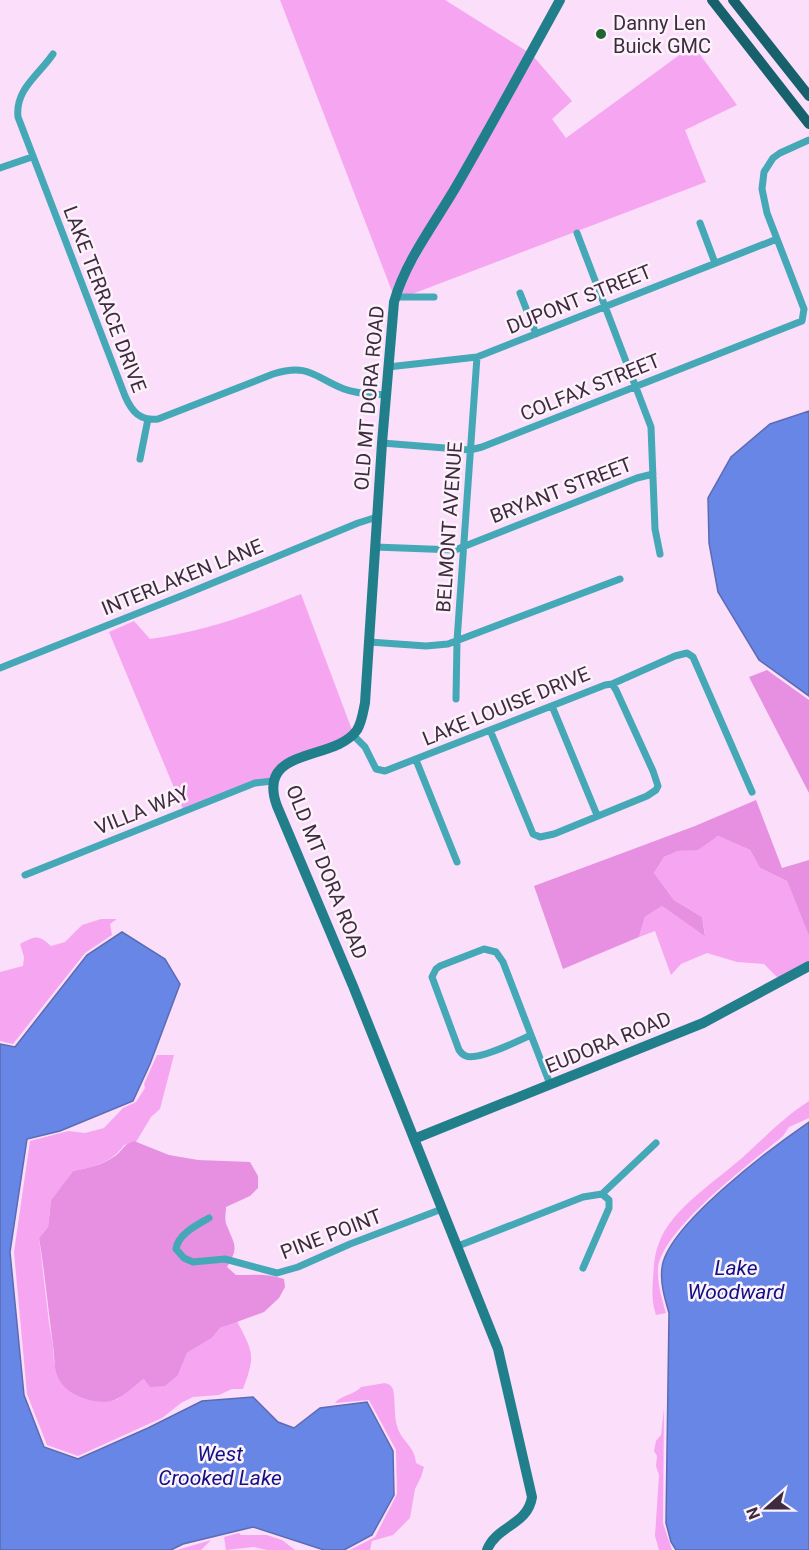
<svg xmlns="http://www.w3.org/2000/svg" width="809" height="1550" font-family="Roboto,sans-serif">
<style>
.green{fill:#f6a6f1}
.forest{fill:#e790e2}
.water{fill:#6886e6;stroke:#5b6bb3;stroke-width:1.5}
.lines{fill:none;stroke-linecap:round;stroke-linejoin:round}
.street{stroke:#44a8b7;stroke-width:7}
.secondary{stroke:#217f8c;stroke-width:10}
.primary{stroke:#16616b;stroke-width:10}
.poi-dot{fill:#1e6531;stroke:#fcf2fb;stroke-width:2}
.labels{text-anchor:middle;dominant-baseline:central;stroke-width:5;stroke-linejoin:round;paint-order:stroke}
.poi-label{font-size:20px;fill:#3e2b3d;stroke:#fcf2fb;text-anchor:start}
.street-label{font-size:20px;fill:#3e2b3d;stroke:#fcf2fb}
.water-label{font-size:21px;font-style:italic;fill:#111084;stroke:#fcf2fb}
</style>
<rect width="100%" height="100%" fill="#fbdef9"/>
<!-- green -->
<path class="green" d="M 280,0 L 445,0 L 528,52 L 393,294 Z
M 693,45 L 737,105 L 685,130 L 706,182 L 399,299 L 404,284 L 437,225 L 533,56 L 572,101 L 552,119 L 566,138 Z
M 301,594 L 352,730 L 347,735 L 273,772 L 270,779 L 185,814 L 109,632 L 134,621 L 150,639 C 206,631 249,615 301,594 Z
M 718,836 L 750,850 L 760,868 L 787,881 L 809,936 L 809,962 L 779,979 L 764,964 L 737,962 L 707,953 L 681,964 L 671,975 L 655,931 L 639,937 L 645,917 L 662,906 L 705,935 L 702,917 L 674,900 L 654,873 L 664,857 L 678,851 L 698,849 Z
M 101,919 L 117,919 L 110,924 L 112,935 L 85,953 L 13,1044 L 0,1041 L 0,972 L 23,966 L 24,957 L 20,944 C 35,936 38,934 51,946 L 65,942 L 82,925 Z
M 157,1055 L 174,1055 L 160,1109 L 151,1117 L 136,1142 L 124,1145 C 112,1163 93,1167 73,1171 L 51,1200 L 48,1227 L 39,1238 L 49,1323 L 53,1346 L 54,1363 L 116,1400 L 144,1379 L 178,1375 L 187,1353 L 212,1338 L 220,1328 L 237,1321 C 253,1353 256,1354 243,1389 L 232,1389 L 219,1395 L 193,1397 L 181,1403 L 162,1418 L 78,1456 L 47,1445 L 27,1394 L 14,1252 L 30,1141 L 68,1131 L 85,1133 L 104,1128 L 123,1108 L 136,1102 L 145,1088 L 144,1084 Z
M 809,1101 L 809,1118 L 789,1127 L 783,1136 C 752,1162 663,1228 658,1268 C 657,1283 662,1299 666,1313 L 656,1315 C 652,1303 652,1292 653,1279 C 654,1266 654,1255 659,1243 C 671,1209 716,1181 742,1158 C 764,1138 784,1117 809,1101 Z
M 385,1383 L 390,1385 L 393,1389 C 396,1402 393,1415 398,1429 C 403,1442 415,1447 416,1463 L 424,1467 L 421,1477 L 415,1489 L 410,1518 L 393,1535 L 372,1541 L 370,1550 L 350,1550 L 375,1537 L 397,1494 L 396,1450 L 369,1400 L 335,1403 C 341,1395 354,1395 361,1387 Z
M 664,1408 L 663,1523 L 672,1550 L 659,1550 L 655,1536 L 659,1475 L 656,1466 L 657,1456 L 654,1451 L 656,1441 L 661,1435 Z
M 239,1533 L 241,1535 L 267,1535 L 282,1540 L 295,1550 L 267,1550 L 254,1547 L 226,1550 L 224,1537 Z
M 211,1540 L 201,1550 L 177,1550 Z"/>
<!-- forest -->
<path class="forest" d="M 767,670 L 809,700 L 809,793 L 749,677 Z
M 756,800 L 782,868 L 809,860 L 809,936 L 787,881 L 760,868 L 750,850 L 718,836 L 698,850 L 678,851 L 664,857 L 654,873 L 674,900 L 702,917 L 705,936 L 662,906 L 645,917 L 639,937 L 563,969 L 534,886 L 695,826 Z
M 134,1141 L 169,1155 L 198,1160 L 250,1162 L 258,1176 L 258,1188 L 250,1196 L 226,1207 C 226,1213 224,1221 227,1226 C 235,1246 239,1246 227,1267 L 236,1275 C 253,1275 268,1273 284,1279 L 285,1287 L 279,1298 L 264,1312 L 220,1328 L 212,1338 L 187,1353 L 178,1375 L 165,1386 L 150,1387 L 144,1379 C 137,1384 120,1399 114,1400 C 98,1406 68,1396 60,1381 C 53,1370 55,1357 53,1345 C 48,1309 45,1274 39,1238 L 48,1227 L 51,1200 L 73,1171 C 88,1168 103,1165 115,1156 C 124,1150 121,1146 134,1141 Z"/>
<!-- water -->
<path class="water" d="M 809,411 L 809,696 L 759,660 L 718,592 L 709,543 L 708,498 L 731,457 L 770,424 Z
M 122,932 L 165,959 L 180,984 L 150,1064 L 133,1101 L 60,1131 L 27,1139 L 10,1252 L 24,1395 L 44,1447 L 78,1459 L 148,1428 L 202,1401 L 253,1397 L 278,1422 L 294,1428 L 320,1408 L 367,1402 L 393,1451 L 394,1495 L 372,1535 L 344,1550 L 324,1550 L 253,1527 L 183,1544 L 171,1550 L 0,1550 L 0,1044 L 15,1047 L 87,955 Z
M 809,1122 L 809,1550 L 676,1550 L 671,1542 L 666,1523 L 669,1313 C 665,1299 660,1283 662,1268 C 666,1226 774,1146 809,1122 Z"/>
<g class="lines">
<!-- street -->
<path class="street" d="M 53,54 C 39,75 15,89 18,117 L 125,396 C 132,412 140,421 158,419 L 273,374 C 309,363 314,377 344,389 C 357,394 372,394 386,395
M 0,168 L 32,157
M 700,223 L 715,263
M 577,233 L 651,427 L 655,529 L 660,554
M 520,293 L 536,334
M 396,297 L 434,297
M 388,367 L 477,357 L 777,239
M 382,443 L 470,450 L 482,447 L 802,321 L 804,309 L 767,213 L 762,189 L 764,172 L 773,158 L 780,153 L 809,140
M 140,459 L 148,419
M 375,547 L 455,550 L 637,478 L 653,474
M 369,642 L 426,646 L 448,644 L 620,579
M 0,668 L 186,594 L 358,523 L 377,517
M 456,699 L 457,641 L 477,357
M 552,706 L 597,815
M 490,730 L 533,834 L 540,837 L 554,834 L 647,796 L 656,790 L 658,786 L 653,771 L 616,690 L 612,684
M 353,735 L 365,747 L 376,769 L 385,771 L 605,685 L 612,684 L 675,656 L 687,653 L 693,657 L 752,792
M 416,760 L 457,862
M 25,875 L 255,783 L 273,781
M 484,949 L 496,952 L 503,962 L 531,1035 C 518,1041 478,1061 466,1056 C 463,1055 461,1053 459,1050 L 432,977 L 436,969 L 440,966 Z
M 531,1035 L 550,1084
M 602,1194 L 656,1143
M 209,1218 C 197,1225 178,1234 176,1249 L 184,1258 L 193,1262 L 225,1259 L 277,1273 L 298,1267 L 350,1244 L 442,1209
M 458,1246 L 583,1197 L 602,1194 L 609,1200 L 609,1208 L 583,1268"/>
<!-- secondary -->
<path class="secondary" d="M 414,1139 L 703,1023 L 809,966
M 487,1550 C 496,1526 528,1525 532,1497 L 498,1349 L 353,986 L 277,806 C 255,746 335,762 357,730 C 362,722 363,712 365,703 L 382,443 L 394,302 C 406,260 435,223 457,185 C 492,124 526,62 560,0"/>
<!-- primary -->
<path class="primary" d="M 712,0 L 809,124
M 733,0 L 809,96"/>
</g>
<!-- markers -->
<circle class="poi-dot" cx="601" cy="34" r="6"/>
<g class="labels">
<!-- poi labels -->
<g class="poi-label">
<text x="613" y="23">Danny Len<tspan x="613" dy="23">Buick GMC</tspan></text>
</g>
<!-- street labels -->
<g class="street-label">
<text transform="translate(105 299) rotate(69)">LAKE TERRACE DRIVE</text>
<text transform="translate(579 299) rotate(-22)">DUPONT STREET</text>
<text transform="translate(590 387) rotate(-22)">COLFAX STREET</text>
<text transform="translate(369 398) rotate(-85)">OLD MT DORA ROAD</text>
<text transform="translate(561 490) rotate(-21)">BRYANT STREET</text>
<text transform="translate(449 527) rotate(-86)">BELMONT AVENUE</text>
<text transform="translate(182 577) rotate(-22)">INTERLAKEN LANE</text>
<text transform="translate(506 706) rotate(-22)">LAKE LOUISE DRIVE</text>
<text transform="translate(142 810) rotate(-22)">VILLA WAY</text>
<text transform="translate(327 872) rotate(68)">OLD MT DORA ROAD</text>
<text transform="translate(608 1042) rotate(-22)">EUDORA ROAD</text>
<text transform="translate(331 1234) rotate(-21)">PINE POINT</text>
</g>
<!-- water labels -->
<g class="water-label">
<text x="736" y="1268">Lake<tspan x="736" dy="24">Woodward</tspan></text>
<text x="220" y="1454">West<tspan x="220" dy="24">Crooked Lake</tspan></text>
</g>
</g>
<!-- north arrow -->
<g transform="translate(767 1508) rotate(249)" stroke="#fcf2fb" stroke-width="4.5" paint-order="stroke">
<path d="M0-4.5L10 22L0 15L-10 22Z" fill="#3e2b3d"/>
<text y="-9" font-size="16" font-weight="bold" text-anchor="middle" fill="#3e2b3d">N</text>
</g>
</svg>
